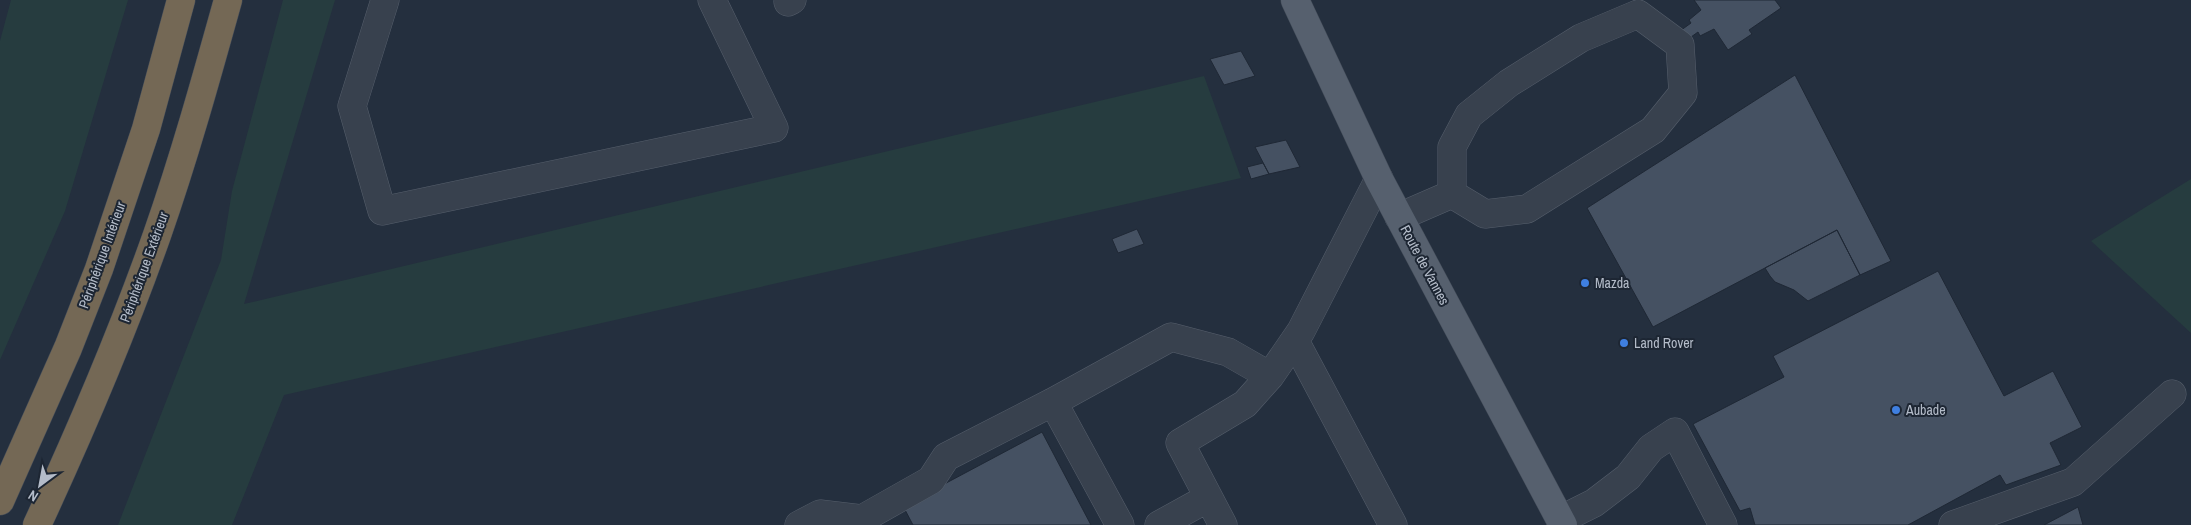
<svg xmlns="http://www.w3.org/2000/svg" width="2191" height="525" font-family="'Archivo Narrow',sans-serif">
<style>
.green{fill:#263c3f}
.building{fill:#455162;stroke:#1f2835}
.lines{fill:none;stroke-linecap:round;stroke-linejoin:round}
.minor-casing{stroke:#565f6c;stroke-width:29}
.major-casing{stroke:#414a57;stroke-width:29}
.highway-casing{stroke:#434c59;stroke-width:29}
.minor{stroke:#38414e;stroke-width:28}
.major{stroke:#56606e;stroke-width:28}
.highway{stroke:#746855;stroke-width:28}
.shop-dot{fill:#3f7fe0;stroke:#1d2633;stroke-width:2}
.labels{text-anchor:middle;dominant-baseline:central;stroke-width:4;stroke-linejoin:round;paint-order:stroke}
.street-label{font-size:14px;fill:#b4bcc9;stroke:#1d2633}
.poi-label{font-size:14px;fill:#b4bcc9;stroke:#1d2633;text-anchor:start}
</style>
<rect width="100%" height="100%" fill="#242f3e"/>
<!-- green -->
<path class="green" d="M 11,0 L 128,0 L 65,211 L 0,360 L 0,41 Z
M 283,0 L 335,0 L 244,304 L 1204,76 L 1241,178 L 284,395 L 232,525 L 118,525 L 221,260 L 232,191 Z
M 2191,179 L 2191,333 L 2091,241 Z"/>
<!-- building -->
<path class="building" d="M 1694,0 L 1775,0 L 1781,8 L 1749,30 L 1752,34 L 1728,50 L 1714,29 L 1700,36 L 1698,32 L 1680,45 L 1673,36 L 1691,23 L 1689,20 L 1701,10 Z
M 1241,51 L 1255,76 L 1224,85 L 1210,59 Z
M 1795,75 L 1891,261 L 1860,275 L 1837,230 L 1653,327 L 1587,208 Z
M 1286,140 L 1300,167 L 1269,174 L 1255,147 Z
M 1263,163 L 1269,174 L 1251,179 L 1247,167 Z
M 1137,229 L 1144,244 L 1118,253 L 1112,239 Z
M 1837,230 L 1860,275 L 1808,301 L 1794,290 L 1775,282 L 1770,276 L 1765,268 Z
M 1938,271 L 2004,396 L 2053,371 L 2082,427 L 2050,443 L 2061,465 L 2006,485 L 2000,475 L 1908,525 L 1755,525 L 1750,508 L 1740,511 L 1693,424 L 1784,377 L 1773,356 Z
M 1042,432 L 1091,525 L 913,525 L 903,506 Z
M 2078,507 L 2083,525 L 2044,525 Z"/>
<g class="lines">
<!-- minor casing -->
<g class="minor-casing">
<path id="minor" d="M 385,0 L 352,106 L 382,211 L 774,128 L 712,0
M 788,2 L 792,0
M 1638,14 L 1680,45 L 1683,93 L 1653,130 L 1527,209 L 1485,214 L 1452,194 L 1452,147 L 1469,115 L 1509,83 L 1581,38 Z
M 1399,217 L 1452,194
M 1295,341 L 1393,525
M 1560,520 L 1594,503 L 1628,477 L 1651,448 L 1675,432 L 1723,525
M 799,525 L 820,514 L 862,519 L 931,480 L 946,457 L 1053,402
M 1120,525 L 1053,402 L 1171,337 L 1228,352 L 1270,376
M 1159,525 L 1208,498
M 1223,525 L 1180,443 L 1245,404 L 1270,376 L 1301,331 L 1379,179
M 1953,525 L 2073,482 L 2172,394"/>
</g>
<!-- major casing -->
<g class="major-casing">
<path id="major" d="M 1295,0 L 1379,179 L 1563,525"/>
</g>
<!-- highway casing -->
<g class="highway-casing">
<path id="highway" d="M 0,501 L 68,348 L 99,269 L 146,129 L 181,0
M 37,525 C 81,430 122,334 157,235 C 184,158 206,79 228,0"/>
</g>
<!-- minor -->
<use href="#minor" class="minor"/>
<!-- major -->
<use href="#major" class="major"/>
<!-- highway -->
<use href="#highway" class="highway"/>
</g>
<!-- markers -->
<g class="shop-dot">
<circle cx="1585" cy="283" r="5"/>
<circle cx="1624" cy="343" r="5"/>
<circle cx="1896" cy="410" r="5"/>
</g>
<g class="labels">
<!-- street labels -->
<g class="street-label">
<text transform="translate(102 255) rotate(-70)">Périphérique Intérieur</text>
<text transform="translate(1425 265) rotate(62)">Route de Vannes</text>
<text transform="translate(144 267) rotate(-70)">Périphérique Extérieur</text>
</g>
<!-- poi labels -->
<g class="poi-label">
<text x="1595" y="283">Mazda</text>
<text x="1634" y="343">Land Rover</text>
<text x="1906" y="410">Aubade</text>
</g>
</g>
<!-- north arrow -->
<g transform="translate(40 485) rotate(212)" stroke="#1d2633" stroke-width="4" paint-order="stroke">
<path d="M0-4L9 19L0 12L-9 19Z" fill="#b4bcc9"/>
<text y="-8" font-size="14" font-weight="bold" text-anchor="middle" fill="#b4bcc9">N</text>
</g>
</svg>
